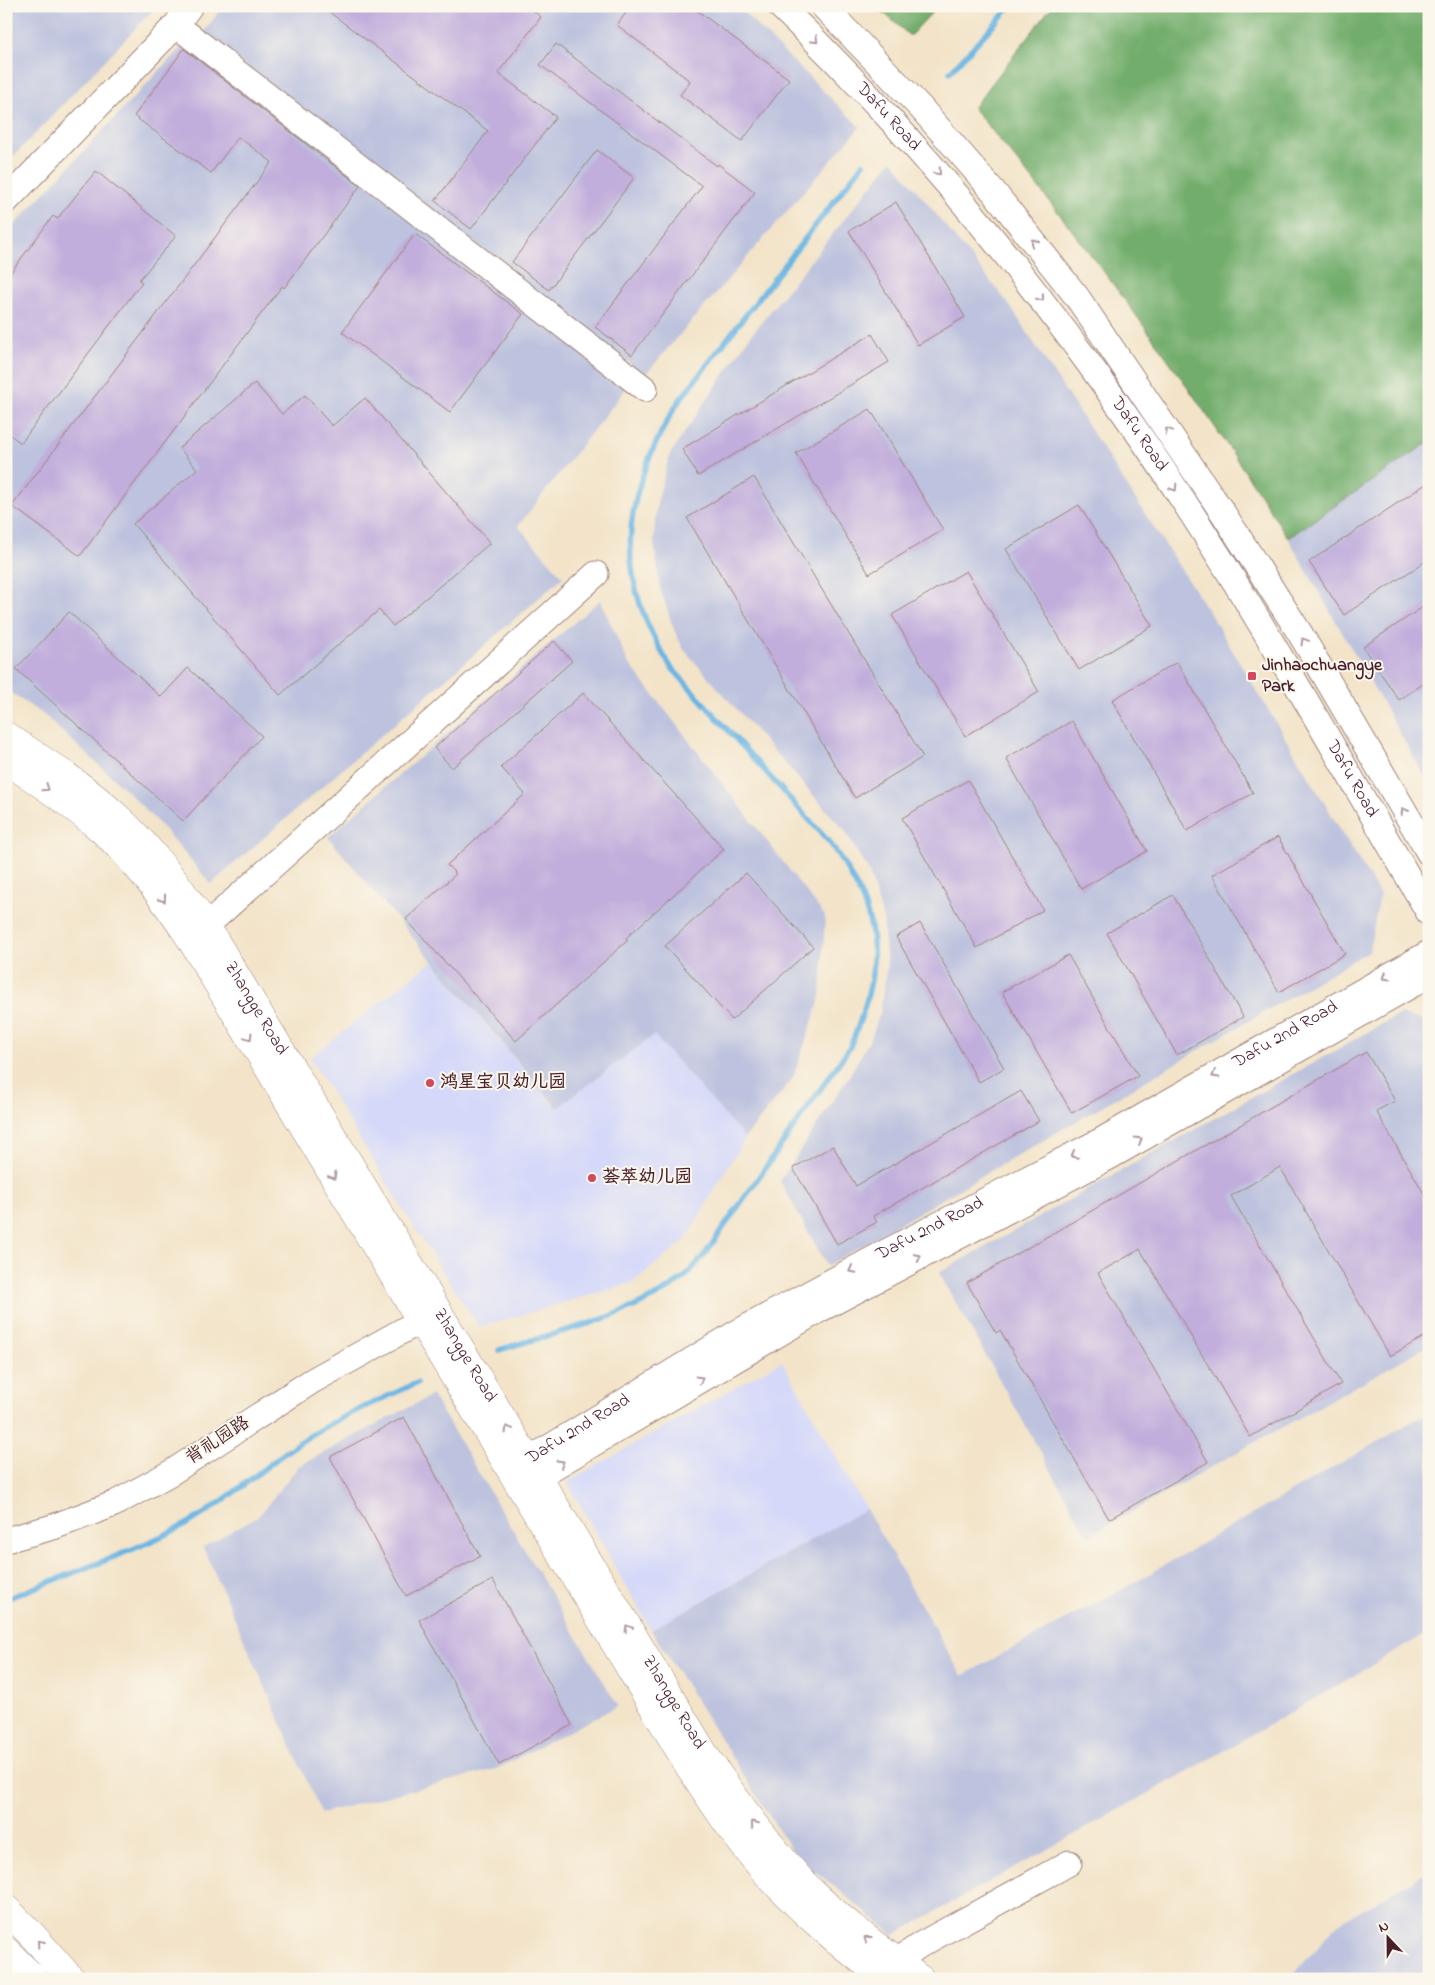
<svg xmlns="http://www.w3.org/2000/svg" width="1435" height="1985" font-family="'Indie Flower','LXGW WenKai TC',sans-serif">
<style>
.built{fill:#d4d8f9}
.industrial{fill:#bdc3de}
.forest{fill:#72ad6c;stroke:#5e664c}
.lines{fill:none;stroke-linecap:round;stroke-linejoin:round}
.stream{stroke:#6bb5e3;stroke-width:5.5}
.building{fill:#c1aedc}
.minor-casing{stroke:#9e827a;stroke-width:27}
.major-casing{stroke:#9e827a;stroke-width:29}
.highway-casing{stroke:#9e827a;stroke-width:29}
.minor{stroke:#fff;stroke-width:25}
.major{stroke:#fff;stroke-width:28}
.highway{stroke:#fff;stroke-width:28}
.oneway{stroke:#ae9aa0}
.poi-dot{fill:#d1495b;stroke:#fbf7ec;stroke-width:2}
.labels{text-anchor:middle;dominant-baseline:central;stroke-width:4;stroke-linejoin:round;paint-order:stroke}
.street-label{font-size:18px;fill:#4a1f2b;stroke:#fbf7ec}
.poi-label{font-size:18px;font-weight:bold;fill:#4a1f2b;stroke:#fbf7ec;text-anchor:start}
</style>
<rect width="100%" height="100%" fill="#fbf7ec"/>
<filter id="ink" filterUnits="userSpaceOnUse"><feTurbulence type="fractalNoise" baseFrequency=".02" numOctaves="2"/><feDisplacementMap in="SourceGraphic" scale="10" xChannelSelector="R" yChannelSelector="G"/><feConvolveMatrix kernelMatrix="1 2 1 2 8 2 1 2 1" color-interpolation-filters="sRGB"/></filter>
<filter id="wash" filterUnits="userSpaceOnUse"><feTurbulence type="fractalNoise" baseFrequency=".0096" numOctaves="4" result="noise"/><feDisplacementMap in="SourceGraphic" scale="20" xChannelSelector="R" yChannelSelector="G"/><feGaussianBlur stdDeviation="1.12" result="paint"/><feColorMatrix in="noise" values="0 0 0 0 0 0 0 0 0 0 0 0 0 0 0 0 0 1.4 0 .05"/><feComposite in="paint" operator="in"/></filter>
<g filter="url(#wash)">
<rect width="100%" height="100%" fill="#f3e4c9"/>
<!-- built -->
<path class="built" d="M 432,961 L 556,1108 L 655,1034 L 745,1138 L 685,1241 L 632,1283 L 479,1327 L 409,1219 L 310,1058 Z
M 782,1361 L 866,1509 L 651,1630 L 567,1482 Z"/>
<!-- industrial -->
<path class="industrial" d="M 6,6 L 157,6 L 6,164 Z
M 223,6 L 737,6 L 860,127 L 645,375 L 203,33 Z
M 185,43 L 628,386 L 518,526 L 563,577 L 211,884 L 162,827 L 124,788 L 44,715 L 6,690 L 6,234 Z
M 892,160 L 1008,303 L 1214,620 L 1380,895 L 1369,951 L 827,1266 L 780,1181 L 848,1078 L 872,1036 L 880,1013 L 887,965 L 883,918 L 869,872 L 845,831 L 684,650 L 674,630 L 660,588 L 654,543 L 655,520 L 658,498 L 670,454 L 748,339 Z
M 1429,442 L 1429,784 L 1288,538 Z
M 600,600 L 628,662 L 825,916 L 821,996 L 793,1078 L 745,1138 L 654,1035 L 557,1108 L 328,837 Z
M 1400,1014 L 1429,1022 L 1429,1345 L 1088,1536 L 939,1273 Z
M 432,1395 L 618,1706 L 496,1769 L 321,1813 L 203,1547 L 258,1516 L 299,1466 Z
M 1429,1412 L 1429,1632 L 1235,1745 L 894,1935 L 794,1854 L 651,1630 L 866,1509 L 962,1676 L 1139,1580 Z
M 1429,1870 L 1429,1979 L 1290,1979 L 1336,1925 Z"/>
<!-- forest -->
<path class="forest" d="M 876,6 L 938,6 L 910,36 Z
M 1052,6 L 1429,6 L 1429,442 L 1288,538 C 1192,387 1088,244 973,108 Z"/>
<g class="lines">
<!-- stream -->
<path class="stream" d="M 950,72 L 1011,6
M 499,1350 C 559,1331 630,1318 681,1280 C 690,1273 697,1263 705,1254 L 850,1047 C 885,962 883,919 830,843 L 671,667 C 610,575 622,492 679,401 L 863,164
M 6,1599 C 66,1575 128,1554 185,1525 C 223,1504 252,1477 286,1452 C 326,1422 373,1403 417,1383"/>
</g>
<g id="blocks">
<!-- building -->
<path class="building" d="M 321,6 L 527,6 L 541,17 L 498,73 L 556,117 L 471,229 L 435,201 L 488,131 Z
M 631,6 L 691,6 L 789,79 L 742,141 L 680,95 L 690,81 L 617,25 Z
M 556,44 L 717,166 L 718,164 L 755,192 L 632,355 L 595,327 L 702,186 L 540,65 Z
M 184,49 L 360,186 L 284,288 L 282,286 L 80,556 L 12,506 L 272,162 L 238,137 L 211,173 L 134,116 Z
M 597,150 L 634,178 L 549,290 L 512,262 Z
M 96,171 L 176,236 L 139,280 L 142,282 L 21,443 L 6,432 L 6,279 L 53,216 L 57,219 Z
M 896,202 L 965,317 L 918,345 L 849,231 Z
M 415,234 L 523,314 L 450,412 L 342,332 Z
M 872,334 L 889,362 L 698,476 L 682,449 Z
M 255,383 L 282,414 L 305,395 L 332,426 L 365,398 L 490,543 L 393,626 L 379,610 L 280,695 L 133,524 L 197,469 L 179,448 Z
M 870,409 L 943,530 L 869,574 L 796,453 Z
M 754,477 L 923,757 L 855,798 L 687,518 Z
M 1429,482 L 1429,559 L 1344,615 L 1309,562 Z
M 1079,505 L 1152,626 L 1079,670 L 1006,549 Z
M 966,571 L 1039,692 L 965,736 L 892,615 Z
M 1429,603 L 1429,680 L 1399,700 L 1363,647 Z
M 69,612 L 161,697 L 188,668 L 262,736 L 183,821 L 16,669 Z
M 554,641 L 572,661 L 452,768 L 434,748 Z
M 1177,662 L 1253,793 L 1187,831 L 1112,700 Z
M 583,693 L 724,849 L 626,938 L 628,940 L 516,1041 L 406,919 L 456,874 L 447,865 L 525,794 L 501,767 Z
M 1072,721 L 1147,851 L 1081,889 L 1006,758 Z
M 968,780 L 1043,910 L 977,948 L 902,818 Z
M 1278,837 L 1345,954 L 1279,992 L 1212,875 Z
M 746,873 L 813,947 L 732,1020 L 665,946 Z
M 1173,895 L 1243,1017 L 1177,1055 L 1107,933 Z
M 920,923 L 1004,1068 L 979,1082 L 896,937 Z
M 1068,955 L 1138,1076 L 1072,1113 L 1002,992 Z
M 1366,1052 L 1395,1101 L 1376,1111 L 1429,1202 L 1429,1334 L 1390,1356 L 1280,1167 L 1265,1176 L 1231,1196 L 1341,1384 L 1250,1437 L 1140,1249 L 1137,1251 L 1098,1273 L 1208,1462 L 1109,1519 L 1000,1330 L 996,1333 L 967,1283 Z
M 1021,1091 L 1039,1121 L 873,1216 L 877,1222 L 837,1244 L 793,1168 L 833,1146 L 856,1186 Z
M 404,1417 L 480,1556 L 406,1596 L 330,1457 Z
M 493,1580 L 572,1725 L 499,1765 L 419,1620 Z"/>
</g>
</g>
<g filter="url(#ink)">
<use href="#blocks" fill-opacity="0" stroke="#9e827a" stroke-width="1"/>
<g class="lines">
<!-- minor casing -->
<g class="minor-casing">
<g id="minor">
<path id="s1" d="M 780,6 C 912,133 1027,273 1131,423 C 1240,579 1333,748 1429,913"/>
<path d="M 823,6 L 921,108 L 994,192 L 1077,297 L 1223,513 L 1301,635 L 1429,853"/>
<path d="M 176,25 L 645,389"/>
<path d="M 6,201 L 176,25 L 190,6"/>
<path d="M 206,926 L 596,574"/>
<path id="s2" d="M 517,1478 L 527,1461 L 738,1332 L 884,1253 L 1102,1140 L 1429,953"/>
<path d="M 518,1479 L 537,1477 L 819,1310 L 1111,1156 L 1429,975"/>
<path d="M 6,1540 L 53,1527 L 114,1504 L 172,1472 L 312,1381 L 420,1321"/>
<path d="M 887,1977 L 897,1961 L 920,1945 L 1069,1863"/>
</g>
</g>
<!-- major casing -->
<g class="major-casing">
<g id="major">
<path id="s3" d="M 6,736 C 44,761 84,786 117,817 C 152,849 180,887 206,926 L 706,1757 C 738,1803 771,1849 810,1890 C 844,1923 883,1951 920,1979"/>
<path d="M 6,760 C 39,782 72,804 102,830 C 136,861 163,898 189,936 L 689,1766 C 712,1801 735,1837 763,1869 C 800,1911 841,1945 886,1979"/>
</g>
</g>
<!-- highway casing -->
<g class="highway-casing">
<path id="highway" d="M 6,1909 L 34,1937 L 71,1979
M 6,1951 L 34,1979"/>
</g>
<!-- minor -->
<use href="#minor" class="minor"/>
<!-- major -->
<use href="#major" class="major"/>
<!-- highway -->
<use href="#highway" class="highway"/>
</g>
<!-- one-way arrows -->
<defs><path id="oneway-chevron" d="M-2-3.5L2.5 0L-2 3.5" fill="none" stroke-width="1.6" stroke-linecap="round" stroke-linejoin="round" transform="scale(1.25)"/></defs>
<g class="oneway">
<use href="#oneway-chevron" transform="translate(815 40) rotate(45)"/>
<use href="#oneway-chevron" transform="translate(938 172) rotate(49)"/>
<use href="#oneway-chevron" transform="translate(1034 242) rotate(-128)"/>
<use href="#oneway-chevron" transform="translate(1041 298) rotate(52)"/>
<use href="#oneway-chevron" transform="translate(1168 431) rotate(-124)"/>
<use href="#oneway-chevron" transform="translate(1174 488) rotate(57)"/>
<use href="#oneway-chevron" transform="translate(1304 641) rotate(-121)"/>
<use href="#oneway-chevron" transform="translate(46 788) rotate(35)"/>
<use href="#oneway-chevron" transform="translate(1404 811) rotate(-120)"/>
<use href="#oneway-chevron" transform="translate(163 899) rotate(54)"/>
<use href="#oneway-chevron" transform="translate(1386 977) rotate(150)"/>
<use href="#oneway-chevron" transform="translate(249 1037) rotate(59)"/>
<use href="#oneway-chevron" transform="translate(1215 1075) rotate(150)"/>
<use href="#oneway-chevron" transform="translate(1139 1140) rotate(-30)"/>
<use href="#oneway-chevron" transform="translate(1074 1155) rotate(152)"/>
<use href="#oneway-chevron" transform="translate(333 1176) rotate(59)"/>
<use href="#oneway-chevron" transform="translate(918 1257) rotate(-27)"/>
<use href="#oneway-chevron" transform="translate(852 1270) rotate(152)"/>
<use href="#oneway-chevron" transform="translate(700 1379) rotate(-31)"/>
<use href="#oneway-chevron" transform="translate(508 1429) rotate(-121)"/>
<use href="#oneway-chevron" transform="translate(561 1463) rotate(-31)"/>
<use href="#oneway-chevron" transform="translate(628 1628) rotate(-121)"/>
<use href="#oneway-chevron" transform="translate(754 1824) rotate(-128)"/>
<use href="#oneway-chevron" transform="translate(867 1939) rotate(-143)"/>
<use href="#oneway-chevron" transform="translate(40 1943) rotate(-131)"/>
</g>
</g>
<!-- markers -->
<g class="poi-dot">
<rect x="1247" y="671" width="10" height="10" rx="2.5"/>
<circle cx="430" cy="1083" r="5"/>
<circle cx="592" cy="1178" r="5"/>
</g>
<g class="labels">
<!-- street labels -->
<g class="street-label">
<text stroke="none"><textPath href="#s1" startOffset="155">Dafu Road</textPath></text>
<text stroke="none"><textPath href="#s1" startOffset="560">Dafu Road</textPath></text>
<text stroke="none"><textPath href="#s1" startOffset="965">Dafu Road</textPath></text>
<text stroke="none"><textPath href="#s3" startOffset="375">Zhangge Road</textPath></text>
<text stroke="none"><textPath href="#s2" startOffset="890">Dafu 2nd Road</textPath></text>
<text stroke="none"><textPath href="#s2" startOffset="485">Dafu 2nd Road</textPath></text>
<text stroke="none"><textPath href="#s3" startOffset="780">Zhangge Road</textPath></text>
<text stroke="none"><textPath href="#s2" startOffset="80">Dafu 2nd Road</textPath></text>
<text transform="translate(218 1441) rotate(-33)">背礼园路</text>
<text stroke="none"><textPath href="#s3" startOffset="1185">Zhangge Road</textPath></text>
</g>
<!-- poi labels -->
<g class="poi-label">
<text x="1262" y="666">Jinhaochuangye<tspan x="1262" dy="21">Park</tspan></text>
<text x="440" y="1083">鸿星宝贝幼儿园</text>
<text x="602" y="1178">荟萃幼儿园</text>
</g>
</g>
<!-- margin -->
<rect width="1435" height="1985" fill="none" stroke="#fbf7ec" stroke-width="25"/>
<!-- north arrow -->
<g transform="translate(1388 1938) rotate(338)" stroke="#fbf7ec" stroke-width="4" paint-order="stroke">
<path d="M0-4L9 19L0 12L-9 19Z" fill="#4a1f2b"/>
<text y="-8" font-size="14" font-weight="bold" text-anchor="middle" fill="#4a1f2b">N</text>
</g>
</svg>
